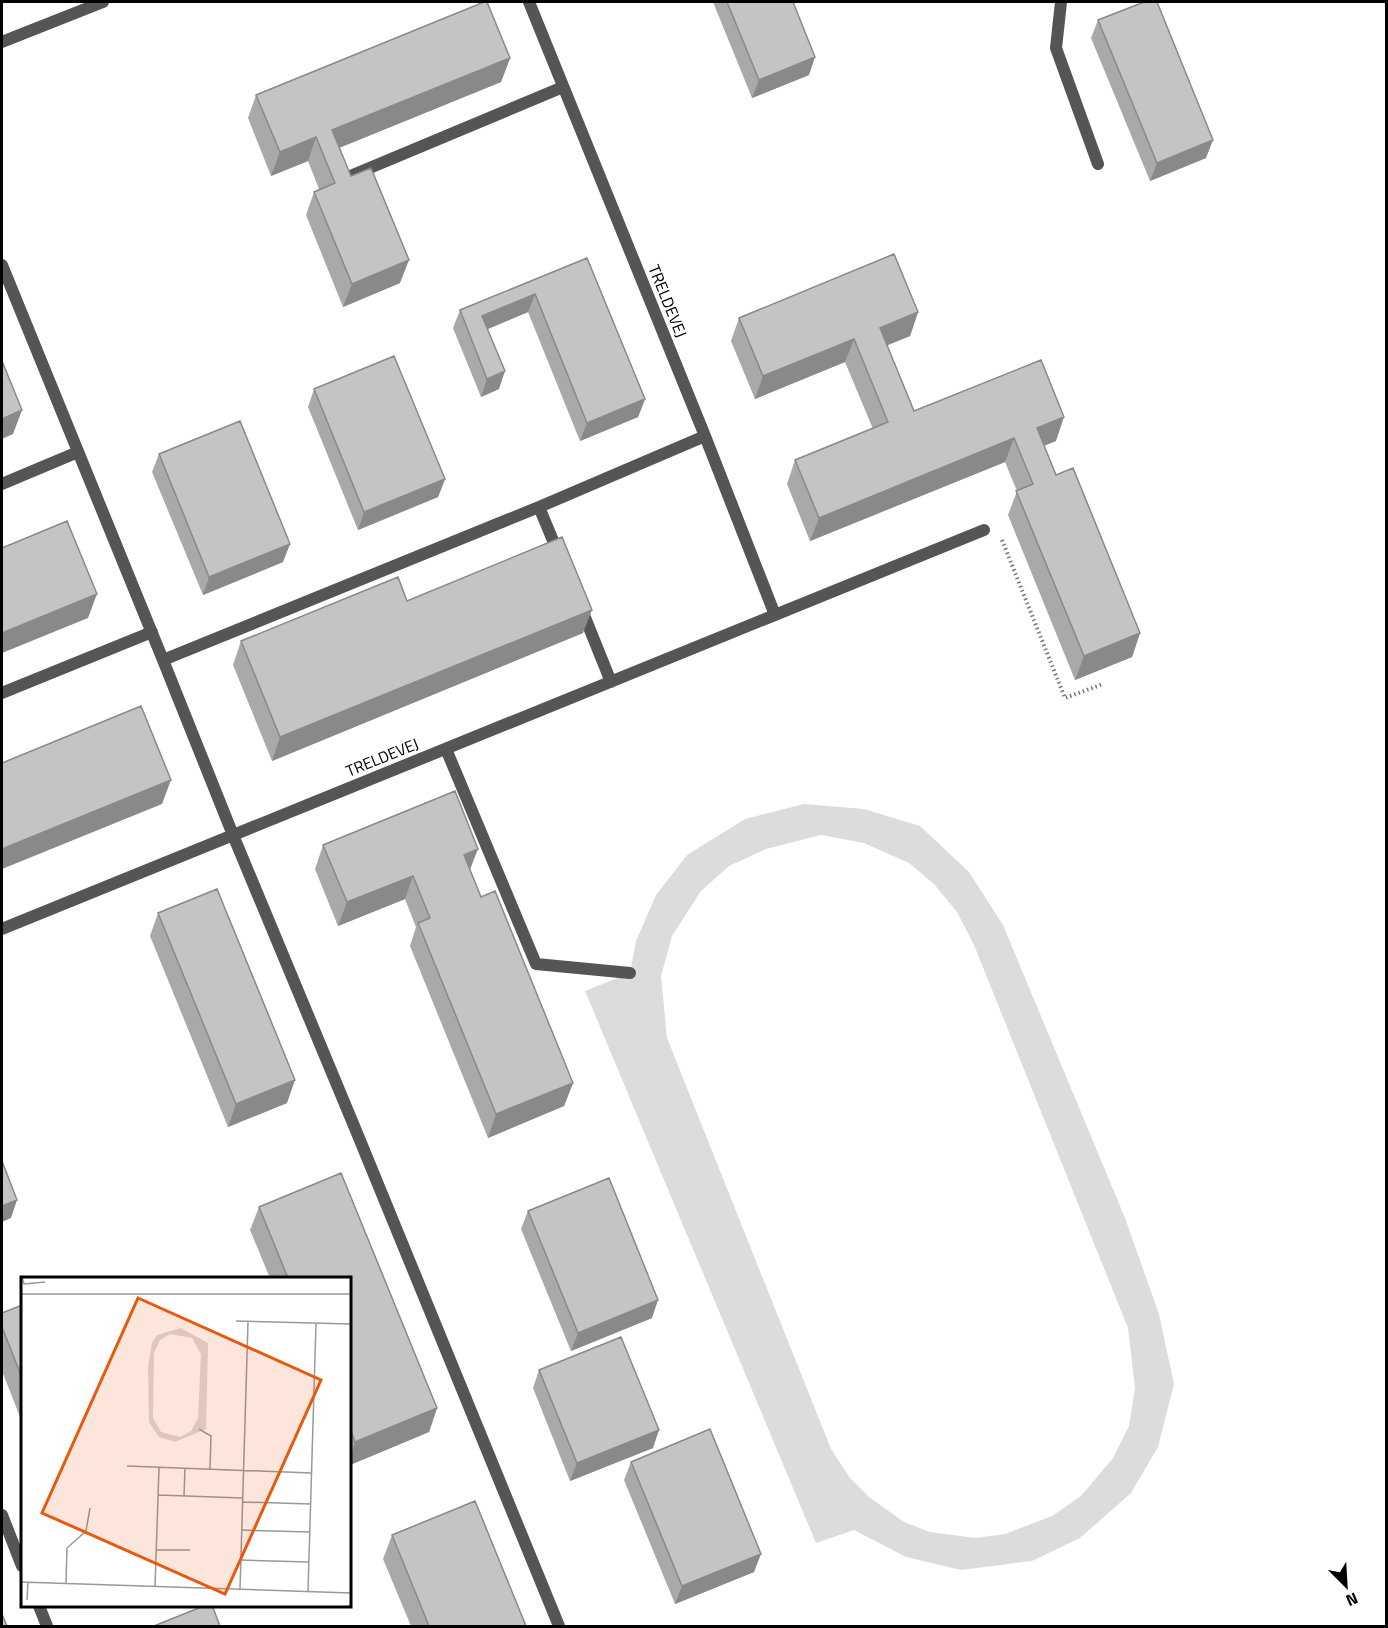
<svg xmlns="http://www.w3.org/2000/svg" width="1388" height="1628" font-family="'Titillium Web',sans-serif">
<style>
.pitch{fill:#dcdcdc;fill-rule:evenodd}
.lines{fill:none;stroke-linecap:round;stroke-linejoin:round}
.path{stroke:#777;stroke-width:4;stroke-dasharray:1.5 3;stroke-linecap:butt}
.service{stroke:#555;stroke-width:12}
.wall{fill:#a9a9a9}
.shaded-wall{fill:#898989}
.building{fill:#c4c4c4;stroke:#898989;stroke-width:1.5}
.labels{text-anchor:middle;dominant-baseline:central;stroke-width:4.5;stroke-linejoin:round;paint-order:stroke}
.street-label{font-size:16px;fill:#000;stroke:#fff}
.inset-road{fill:none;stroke:#999;stroke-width:1.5}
.view{fill:#e8590c;fill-opacity:0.15;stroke:#e8590c;stroke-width:3}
.inset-edge{fill:none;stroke:#000;stroke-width:3}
</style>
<rect width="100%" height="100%" fill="#fff"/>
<!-- pitch -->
<path class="pitch" d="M 804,804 L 864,809 L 920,826 L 969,872 L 1003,925 L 1125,1218 L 1159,1314 L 1174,1384 L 1158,1447 L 1131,1493 L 1080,1538 L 1032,1561 L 961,1570 L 906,1557 L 854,1530 L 816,1543 L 585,991 L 630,973 L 636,941 L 656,895 L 687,855 L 745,819 ZM 821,835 L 864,843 L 909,863 L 934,884 L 957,912 L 974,945 L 1128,1328 L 1135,1388 L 1129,1426 L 1113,1458 L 1081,1496 L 1052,1516 L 1005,1534 L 975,1538 L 930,1532 L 904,1522 L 869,1497 L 850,1478 L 831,1449 L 667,1038 L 661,976 L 672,936 L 701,891 L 729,866 L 766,849 Z"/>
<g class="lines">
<!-- path -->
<path class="path" d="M 1002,540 L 1065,698 L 1103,684"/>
<!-- service -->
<path class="service" d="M 529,2 L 705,436 L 775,615
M 1061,2 L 1056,48 L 1098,164
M 2,42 L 103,2
M 348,177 L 563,87
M 2,265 L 163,660 L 233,835 L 357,1133 L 559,1626
M 2,484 L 78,452
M 539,507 L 559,555
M 582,610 L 611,682
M 163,660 L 539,507 L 705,436
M 2,693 L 152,632
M 446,749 L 536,964 L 630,973
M 2,929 L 984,530
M 2,1515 L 22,1566
M 39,1606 L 47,1626"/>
</g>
<!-- wall -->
<path class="wall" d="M 713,2 L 793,2 L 809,75 L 752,98 Z
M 1098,20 L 1206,158 L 1150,181 L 1091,38 Z
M 510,58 L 501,82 L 339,148 L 351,176 L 400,283 L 343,307 L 306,215 L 314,192 L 319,189 L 308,161 L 271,176 L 248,118 L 256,95 Z
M 587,258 L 645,399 L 638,417 L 580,441 L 528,312 L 488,329 L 499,389 L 481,397 L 453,328 L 460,310 Z
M 918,312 L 910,336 L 887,345 L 914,411 L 1056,441 L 1044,445 L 1056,475 L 1140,633 L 1132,657 L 1075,680 L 1008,515 L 1017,491 L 1005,462 L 810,541 L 787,484 L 795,460 L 873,429 L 845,362 L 755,399 L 731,341 L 739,318 Z
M 314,389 L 445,479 L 438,497 L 358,530 L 308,407 Z
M 159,454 L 283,562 L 203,595 L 152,472 Z
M 407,601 L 583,633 L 272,761 L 233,665 L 241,641 Z
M 323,845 L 470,871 L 481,897 L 573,1083 L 564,1106 L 488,1138 L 410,946 L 416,927 L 405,899 L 338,926 L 315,869 Z
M 158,913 L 287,1103 L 228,1127 L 150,936 Z
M 341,1173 L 437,1408 L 429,1432 L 350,1465 L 350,1278 L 270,1278 L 250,1230 L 259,1207 Z
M 528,1211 L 652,1318 L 571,1351 L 521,1229 Z
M 22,1305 L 22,1422 L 2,1371 L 2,1313 Z
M 539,1370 L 653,1448 L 570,1481 L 533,1388 Z
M 631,1462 L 754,1572 L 675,1604 L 624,1480 Z
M 392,1535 L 526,1626 L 411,1626 L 383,1559 Z"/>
<!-- shaded-wall -->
<path class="shaded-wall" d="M 815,57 L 809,75 L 752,98 L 759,80 Z
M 510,58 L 501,82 L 324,154 L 332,130 Z
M 316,137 L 308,161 L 271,176 L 280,152 Z
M 1213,140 L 1206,158 L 1150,181 L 1157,163 Z
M 409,260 L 400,283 L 343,307 L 352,284 Z
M 535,294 L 528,312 L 476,334 L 482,316 Z
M 918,312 L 910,336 L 871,352 L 880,328 Z
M 854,339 L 845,362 L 755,399 L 763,376 Z
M 505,371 L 499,389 L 481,397 L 487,379 Z
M 645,399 L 638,417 L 580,441 L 587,423 Z
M 22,410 L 13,434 L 2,439 L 2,419 Z
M 1064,417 L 1056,441 L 1029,452 L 1037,428 Z
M 1014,438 L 1005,462 L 810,541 L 819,518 Z
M 445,479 L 438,497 L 358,530 L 364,512 Z
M 290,544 L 283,562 L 203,595 L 209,577 Z
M 97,594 L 88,618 L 2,653 L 2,633 Z
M 592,610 L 583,633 L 272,761 L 280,737 Z
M 1140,633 L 1132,657 L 1075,680 L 1084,656 Z
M 171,780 L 162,804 L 2,869 L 2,849 Z
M 478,849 L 469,872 L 464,855 Z
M 413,876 L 405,899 L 338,926 L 347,902 Z
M 295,1080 L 287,1103 L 228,1127 L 236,1104 Z
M 573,1083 L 564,1106 L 488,1138 L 496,1114 Z
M 17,1200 L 11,1218 L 2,1222 L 2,1206 Z
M 658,1300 L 652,1318 L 571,1351 L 578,1333 Z
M 437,1408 L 429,1432 L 350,1465 L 350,1458 L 355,1442 Z
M 659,1430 L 653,1448 L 570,1481 L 577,1463 Z
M 761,1554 L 754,1572 L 675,1604 L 682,1586 Z"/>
<!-- building -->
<path class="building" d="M 484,2 L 487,2 L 510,58 L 332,130 L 351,176 L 371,168 L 409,260 L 352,284 L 314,192 L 335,183 L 316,137 L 280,152 L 256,95 Z
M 727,2 L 793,2 L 815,57 L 759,80 Z
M 1144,2 L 1157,2 L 1213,140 L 1157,163 L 1098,20 Z
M 894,254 L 918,312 L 880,328 L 914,411 L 1041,360 L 1064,417 L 1037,428 L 1056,475 L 1073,468 L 1140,633 L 1084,656 L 1016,491 L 1033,484 L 1014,438 L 819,518 L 795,460 L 888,422 L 854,339 L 763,376 L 739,318 Z
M 587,258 L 645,399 L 587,423 L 535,294 L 482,316 L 505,371 L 487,379 L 460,310 Z
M 394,356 L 445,479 L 364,512 L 314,389 Z
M 2,361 L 22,410 L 2,419 Z
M 240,421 L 290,544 L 209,577 L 159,454 Z
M 67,521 L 97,594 L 2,633 L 2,548 Z
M 562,537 L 592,610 L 280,737 L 241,641 L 398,577 L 407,601 Z
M 141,706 L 171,780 L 2,849 L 2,763 Z
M 455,791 L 478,849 L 464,855 L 481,897 L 495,891 L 573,1083 L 496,1114 L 418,923 L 430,918 L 413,876 L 347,902 L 323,845 Z
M 217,889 L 295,1080 L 236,1104 L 158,913 Z
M 2,1161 L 17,1200 L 2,1206 Z
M 341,1173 L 437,1408 L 355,1442 L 350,1429 L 350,1278 L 288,1278 L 259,1207 Z
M 609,1178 L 658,1300 L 578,1333 L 528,1211 Z
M 22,1305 L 22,1378 L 2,1327 L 2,1313 Z
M 621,1337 L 659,1430 L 577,1463 L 539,1370 Z
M 710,1429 L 761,1554 L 682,1586 L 631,1462 Z
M 475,1501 L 526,1626 L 429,1626 L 392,1535 Z
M 206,1605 L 212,1605 L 220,1626 L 154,1626 Z
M 2,1614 L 7,1626 L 2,1626 Z"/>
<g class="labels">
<!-- street labels -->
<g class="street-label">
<text transform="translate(668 301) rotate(68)">TRELDEVEJ</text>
<text transform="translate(382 757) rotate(-22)">TRELDEVEJ</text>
</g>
</g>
<!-- overview -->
<g transform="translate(21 1277)">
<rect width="330" height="330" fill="#fff"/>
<path d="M 160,51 L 187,66 L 185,152 L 154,165 L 138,160 L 128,145 L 127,90 L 131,66 L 136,58 ZM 149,57 L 171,61 L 180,77 L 177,141 L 170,154 L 159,160 L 140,155 L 132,141 L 133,76 L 139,63 Z" fill="#dcdcdc" fill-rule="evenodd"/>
<path class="inset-road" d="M 1,0 L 3,7 L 24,5M 0,17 L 330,17M 215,44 L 330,47M 178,152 L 190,159 L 189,192M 106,189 L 290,196M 137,218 L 221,221M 163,219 L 164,191M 221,225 L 290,227M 220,253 L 289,255M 135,273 L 169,273M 219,283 L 288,285M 0,305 L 330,316M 45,306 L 46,271 L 65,254 L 69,231M 134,309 L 138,191M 219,312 L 227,45M 287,314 L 295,46M 6,323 L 7,305"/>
<path class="view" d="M 117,21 L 300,103 L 204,317 L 21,236 Z"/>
<rect width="330" height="330" class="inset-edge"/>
</g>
<!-- border -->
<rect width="1388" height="1628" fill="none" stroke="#000000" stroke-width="6"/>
<!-- north arrow -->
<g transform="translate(1346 1586) rotate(156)" stroke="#ffffff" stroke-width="4.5" paint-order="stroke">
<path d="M0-4.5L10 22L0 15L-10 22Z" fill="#000000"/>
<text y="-9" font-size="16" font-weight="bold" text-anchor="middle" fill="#000000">N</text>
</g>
</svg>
